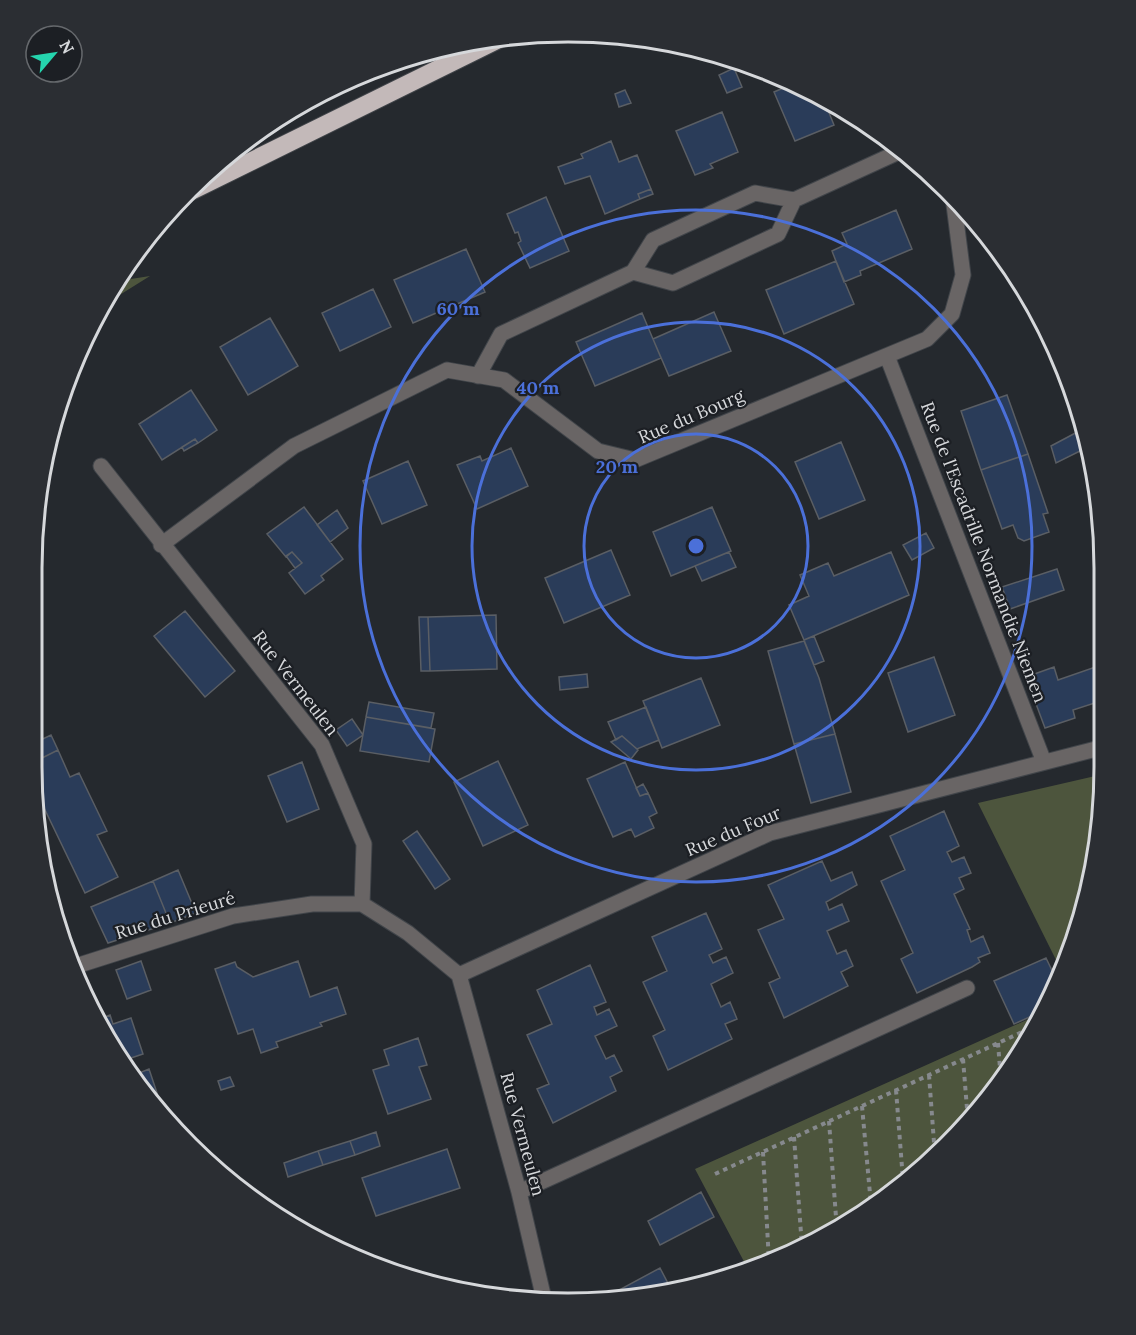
<svg xmlns="http://www.w3.org/2000/svg" width="1136" height="1335" font-family="Lora,serif">
<style>
.green{fill:#4d553d}
.building{fill:#2a3c59;stroke:#5a5e64;stroke-width:1.5}
.lines{fill:none;stroke-linecap:round;stroke-linejoin:round}
.minor-casing{stroke:#41454a;stroke-width:17}
.highway-casing{stroke:#41454a;stroke-width:20}
.path{stroke:#86898d;stroke-width:4;stroke-dasharray:4.5 4.5;stroke-linecap:butt}
.minor{stroke:#696565;stroke-width:15}
.highway{stroke:#c3b9b9;stroke-width:18}
.ring{fill:none;stroke:#4b70d9;stroke-width:3}
.labels{text-anchor:middle;dominant-baseline:central;stroke-width:4.5;stroke-linejoin:round;paint-order:stroke}
.street-label{font-size:18px;fill:#d6d8db;stroke:#1c1f24}
.rim{fill:none;stroke:#d6d8db;stroke-width:3}
.centre{fill:#4b70d9;stroke:#1c1f24;stroke-width:3}
.ring-label{font-size:18px;text-anchor:middle;font-weight:bold;fill:#4b70d9;stroke:#1c1f24;stroke-width:4.5;stroke-linejoin:round;paint-order:stroke}
</style>
<rect width="100%" height="100%" fill="#25292e"/>
<!-- green -->
<path class="green" d="M 150,276 L 102,306 L 118,281 Z
M 1104,774 L 1094,872 L 1063,974 L 978,803 Z
M 1042,1013 L 1014,1065 L 947,1147 L 837,1231 L 749,1271 L 695,1169 Z"/>
<!-- building -->
<path class="building" d="M 734,68 L 742,87 L 727,93 L 719,75 Z
M 795,83 L 823,98 L 834,125 L 795,141 L 774,92 Z
M 625,90 L 631,103 L 619,107 L 615,94 Z
M 722,112 L 738,152 L 710,164 L 713,168 L 695,175 L 676,131 Z
M 611,141 L 619,162 L 637,155 L 651,189 L 638,194 L 640,199 L 605,214 L 590,176 L 565,184 L 558,167 L 583,158 L 581,154 Z
M 651,189 L 653,194 L 640,199 L 638,194 Z
M 546,197 L 569,251 L 530,268 L 518,243 L 521,241 L 518,232 L 515,233 L 507,214 Z
M 896,210 L 912,249 L 860,271 L 861,275 L 844,282 L 832,251 L 847,244 L 842,233 Z
M 466,249 L 485,292 L 413,323 L 394,280 Z
M 836,261 L 854,304 L 784,334 L 766,290 Z
M 373,289 L 391,327 L 340,351 L 322,313 Z
M 714,312 L 731,351 L 669,376 L 653,339 Z
M 642,313 L 661,358 L 595,386 L 576,342 Z
M 270,318 L 298,366 L 248,395 L 220,347 Z
M 191,390 L 217,430 L 198,443 L 195,439 L 162,460 L 139,424 Z
M 1007,395 L 1028,454 L 981,470 L 961,411 Z
M 1083,429 L 1086,448 L 1056,463 L 1051,446 Z
M 195,439 L 198,443 L 184,451 L 182,447 Z
M 841,442 L 865,500 L 819,519 L 795,462 Z
M 511,448 L 528,486 L 477,509 L 457,465 L 480,456 L 482,461 Z
M 1028,454 L 1048,513 L 1043,514 L 1049,532 L 1024,541 L 1018,538 L 1013,525 L 1002,529 L 981,470 Z
M 408,461 L 427,505 L 382,524 L 363,481 Z
M 304,507 L 343,559 L 321,576 L 324,580 L 305,594 L 289,573 L 302,563 L 292,552 L 286,557 L 267,534 Z
M 712,507 L 731,551 L 671,576 L 653,532 Z
M 337,510 L 348,528 L 330,542 L 317,525 Z
M 926,533 L 934,548 L 912,560 L 903,545 Z
M 611,550 L 630,595 L 564,623 L 545,578 Z
M 292,552 L 302,563 L 295,568 L 286,556 Z
M 729,552 L 736,567 L 702,581 L 695,566 Z
M 891,552 L 909,595 L 804,640 L 789,605 L 809,596 L 800,575 L 828,563 L 834,576 Z
M 1057,569 L 1064,590 L 1010,609 L 1002,587 Z
M 185,611 L 235,671 L 205,697 L 154,636 Z
M 496,615 L 497,669 L 430,671 L 428,617 Z
M 419,617 L 428,617 L 430,671 L 421,671 Z
M 814,636 L 824,661 L 814,665 L 804,640 Z
M 804,641 L 819,678 L 835,734 L 794,744 L 768,651 Z
M 934,657 L 955,715 L 908,732 L 888,673 Z
M 1104,664 L 1104,700 L 1073,710 L 1075,718 L 1045,728 L 1026,677 L 1054,667 L 1058,680 Z
M 587,674 L 588,687 L 560,690 L 559,677 Z
M 701,678 L 720,725 L 662,748 L 643,701 Z
M 369,702 L 434,713 L 431,728 L 366,717 Z
M 646,707 L 659,740 L 637,749 L 622,736 L 616,740 L 608,722 Z
M 366,717 L 435,729 L 429,762 L 360,751 Z
M 352,719 L 363,735 L 347,746 L 336,730 Z
M 835,734 L 851,792 L 811,803 L 794,744 Z
M 51,735 L 58,750 L 32,763 L 32,744 Z
M 622,736 L 638,750 L 631,759 L 611,742 Z
M 58,750 L 70,777 L 79,773 L 107,831 L 97,835 L 118,877 L 85,893 L 34,787 L 32,763 Z
M 498,761 L 528,825 L 483,846 L 454,782 Z
M 302,762 L 319,809 L 287,822 L 268,776 Z
M 625,762 L 640,796 L 648,793 L 657,813 L 649,817 L 654,828 L 635,837 L 631,829 L 613,837 L 587,779 Z
M 643,784 L 648,793 L 640,796 L 636,788 Z
M 944,811 L 959,846 L 947,852 L 952,862 L 964,857 L 971,873 L 959,878 L 964,889 L 954,894 L 970,929 L 967,930 L 971,942 L 983,936 L 990,953 L 978,958 L 980,962 L 972,967 L 917,993 L 901,959 L 913,953 L 881,881 L 905,870 L 890,836 Z
M 417,831 L 450,879 L 435,889 L 403,841 Z
M 822,861 L 831,881 L 852,872 L 857,885 L 826,902 L 829,910 L 842,904 L 849,921 L 827,931 L 837,954 L 846,950 L 853,966 L 841,972 L 848,986 L 784,1018 L 769,983 L 780,978 L 758,930 L 784,919 L 768,885 Z
M 178,870 L 196,913 L 170,923 L 153,881 Z
M 153,881 L 170,923 L 108,943 L 91,907 Z
M 706,913 L 722,949 L 709,955 L 713,963 L 726,957 L 733,973 L 711,984 L 721,1007 L 730,1002 L 737,1019 L 725,1024 L 732,1039 L 668,1070 L 653,1036 L 665,1030 L 643,982 L 667,971 L 652,937 Z
M 1046,958 L 1058,983 L 1043,1011 L 1014,1024 L 994,981 Z
M 141,961 L 151,990 L 127,999 L 116,970 Z
M 298,961 L 310,997 L 337,987 L 346,1014 L 320,1023 L 322,1026 L 276,1042 L 278,1047 L 261,1053 L 253,1029 L 238,1034 L 215,969 L 235,962 L 237,967 L 253,977 Z
M 590,965 L 606,1002 L 594,1007 L 597,1015 L 609,1009 L 617,1026 L 595,1036 L 606,1059 L 614,1055 L 622,1071 L 610,1077 L 616,1091 L 553,1123 L 537,1089 L 549,1084 L 527,1035 L 552,1024 L 537,990 Z
M 110,1015 L 113,1024 L 131,1018 L 143,1054 L 125,1060 L 126,1062 L 97,1020 Z
M 418,1038 L 427,1065 L 419,1067 L 431,1099 L 388,1114 L 373,1070 L 389,1065 L 384,1050 Z
M 149,1069 L 161,1105 L 155,1107 L 134,1075 Z
M 230,1077 L 234,1086 L 221,1090 L 218,1081 Z
M 376,1132 L 380,1146 L 355,1155 L 350,1141 Z
M 350,1141 L 355,1155 L 323,1165 L 318,1151 Z
M 447,1149 L 460,1188 L 376,1216 L 362,1178 Z
M 318,1151 L 323,1165 L 288,1177 L 284,1163 Z
M 253,1189 L 255,1196 L 252,1197 L 245,1191 Z
M 701,1192 L 714,1217 L 660,1245 L 648,1221 Z
M 660,1268 L 672,1291 L 638,1299 L 607,1299 L 606,1297 Z"/>
<g class="lines">
<!-- minor casing -->
<g class="minor-casing">
<path id="minor" d="M 633,272 L 673,283 L 778,234 L 794,200
M 887,356 L 1044,762
M 478,376 L 501,334 L 633,272 L 653,240 L 755,193 L 794,200 L 903,150
M 101,466 L 322,745 L 364,844 L 362,904
M 161,545 L 294,446 L 447,370 L 504,380 L 598,451 L 635,460 L 927,339 L 952,314 L 963,275 L 953,197
M 362,904 L 408,933 L 459,975 L 519,1192 L 544,1299
M 73,967 L 233,916 L 312,904 L 362,904
M 459,975 L 770,833 L 1096,749 L 1104,745
M 519,1192 L 967,988"/>
</g>
<!-- highway casing -->
<g class="highway-casing">
<path id="highway" d="M 189,192 L 505,36"/>
</g>
<!-- path -->
<path class="path" d="M 998,1043 L 1001,1081
M 963,1059 L 968,1121
M 929,1075 L 935,1156
M 896,1090 L 903,1180
M 862,1106 L 871,1205
M 829,1121 L 837,1231
M 794,1137 L 802,1247
M 763,1152 L 769,1262
M 715,1174 L 1035,1026"/>
<!-- minor -->
<use href="#minor" class="minor"/>
<!-- highway -->
<use href="#highway" class="highway"/>
</g>
<!-- distance rings -->
<g class="ring">
<circle cx="696" cy="546" r="112"/>
<circle cx="696" cy="546" r="224"/>
<circle cx="696" cy="546" r="336"/>
</g>
<g class="labels">
<!-- street labels -->
<g class="street-label">
<text transform="translate(691 416) rotate(-23)">Rue du Bourg</text>
<text transform="translate(984 552) rotate(69)">Rue de l'Escadrille Normandie Niemen</text>
<text transform="translate(296 683) rotate(52)">Rue Vermeulen</text>
<text transform="translate(733 831) rotate(-23)">Rue du Four</text>
<text transform="translate(175 915) rotate(-17)">Rue du Prieuré</text>
<text transform="translate(523 1134) rotate(75)">Rue Vermeulen</text>
</g>
</g>
<!-- crop -->
<path d="M0 0H1136V1335H0ZM568 42H568A526 526 0 0 1 1094 568V767A526 526 0 0 1 568 1293H568A526 526 0 0 1 42 767V568A526 526 0 0 1 568 42Z" fill="#2b2e33" fill-rule="evenodd"/>
<path class="rim" d="M568 42H568A526 526 0 0 1 1094 568V767A526 526 0 0 1 568 1293H568A526 526 0 0 1 42 767V568A526 526 0 0 1 568 42Z"/>
<circle cx="696" cy="546" r="9" class="centre"/>
<g class="ring-label">
<text x="458" y="315">60 m</text>
<text x="538" y="394">40 m</text>
<text x="617" y="473">20 m</text>
</g>
<!-- north arrow -->
<g transform="translate(54 54) rotate(61)"><circle r="28" fill="#1c1f24" stroke="#66696d" stroke-width="1.5"/>
<path d="M0-4.5L10 22L0 15L-10 22Z" fill="#25d5ae"/>
<text y="-9" font-size="16" font-weight="bold" text-anchor="middle" fill="#d6d8db">N</text>
</g>
</svg>
